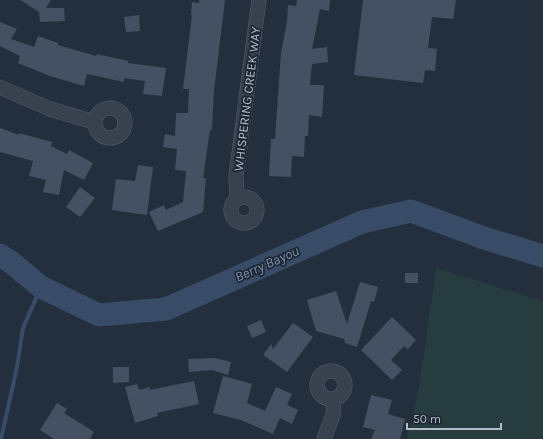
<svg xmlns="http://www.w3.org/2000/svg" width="543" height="439" font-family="Karla,sans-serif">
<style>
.green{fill:#263c3f}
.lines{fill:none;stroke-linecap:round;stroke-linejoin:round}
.stream{stroke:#394c67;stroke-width:4}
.river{stroke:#394c67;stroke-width:23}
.building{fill:#455162}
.minor-casing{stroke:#565f6c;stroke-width:15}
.minor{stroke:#38414e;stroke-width:14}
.labels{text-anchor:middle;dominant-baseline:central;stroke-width:3.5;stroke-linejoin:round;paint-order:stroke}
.street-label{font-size:13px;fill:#b4bcc9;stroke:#1d2633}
.water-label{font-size:14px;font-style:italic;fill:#7c92b1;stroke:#1d2633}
</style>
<rect width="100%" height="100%" fill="#242f3e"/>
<!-- green -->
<path class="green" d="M 436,268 L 543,301 L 543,439 L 407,439 L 419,388 Z"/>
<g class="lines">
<!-- stream -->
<path class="stream" d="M 1,439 L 17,367 L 23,328 L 41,287"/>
<!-- river -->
<path class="river" d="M 0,255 L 12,263 L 41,287 L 99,315 L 166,309 L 362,222 L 411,211 L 484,238 L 543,256"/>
</g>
<!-- building -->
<path class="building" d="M 20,0 L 51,0 L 46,8 L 64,8 L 65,21 L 40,22 L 39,12 Z
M 199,0 L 225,0 L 214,91 L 212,130 L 210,130 L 203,178 L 206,178 L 203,212 L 158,231 L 149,212 L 164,205 L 166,210 L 183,202 L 186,171 L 175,170 L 177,149 L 163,147 L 165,134 L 175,136 L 176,113 L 188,113 L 189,89 L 183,89 L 192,15 L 191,15 L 192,2 L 199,3 Z
M 297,0 L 330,0 L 329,11 L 320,9 L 312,49 L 327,47 L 328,62 L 312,64 L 310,85 L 324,85 L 322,117 L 309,115 L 308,136 L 305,136 L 304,157 L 292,156 L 291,177 L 269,176 L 271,139 L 275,139 L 281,53 L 287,21 L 288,5 L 296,6 Z
M 363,0 L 456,0 L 453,19 L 432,17 L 428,48 L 437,49 L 435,71 L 425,70 L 423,83 L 354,75 Z
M 139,15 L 140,31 L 126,32 L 124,17 Z
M 0,22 L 17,29 L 11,39 L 34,47 L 38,36 L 58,43 L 58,45 L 96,56 L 97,54 L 128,61 L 128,63 L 166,68 L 162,96 L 143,94 L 145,81 L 124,78 L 124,82 L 87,74 L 84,86 L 50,76 L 18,63 L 20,56 L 0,46 Z
M 0,128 L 19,135 L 19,133 L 52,142 L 51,146 L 67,154 L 69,150 L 93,163 L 84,180 L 64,170 L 59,195 L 43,192 L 46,180 L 29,176 L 33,161 L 0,152 Z
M 138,165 L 153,167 L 147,215 L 112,210 L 116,179 L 135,181 Z
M 80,187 L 95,198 L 80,217 L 66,207 Z
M 405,273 L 418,273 L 418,283 L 405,283 Z
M 360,282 L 378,287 L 374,302 L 371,301 L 357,347 L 345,343 L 344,339 L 316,331 L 307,300 L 336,291 L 347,324 Z
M 392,317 L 416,340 L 408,349 L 404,346 L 391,360 L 402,370 L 392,380 L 361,350 Z
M 261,320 L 266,332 L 252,338 L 247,326 Z
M 293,323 L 313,337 L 287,372 L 263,355 L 271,344 L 273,349 Z
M 214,358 L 231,362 L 228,375 L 212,370 L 189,372 L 188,359 Z
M 113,367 L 129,367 L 129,382 L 113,383 Z
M 223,376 L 252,384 L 247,403 L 265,411 L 276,387 L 292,394 L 287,405 L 298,410 L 292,424 L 280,418 L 273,434 L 241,420 L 213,413 Z
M 194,381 L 199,404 L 157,413 L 158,416 L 135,423 L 125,387 L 137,384 L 139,390 L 150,387 L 150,390 Z
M 371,395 L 392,400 L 388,414 L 405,419 L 400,439 L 371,439 L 375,430 L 363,427 Z
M 57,403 L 67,409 L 64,413 L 94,432 L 90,439 L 54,439 L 40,430 Z"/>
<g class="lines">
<!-- minor casing -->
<g class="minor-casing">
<path id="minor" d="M 0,87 L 50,109 L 94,122
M95 123a15 15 0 1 1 30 0a15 15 0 1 1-30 0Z
M231 210a13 13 0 1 1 26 0a13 13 0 1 1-26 0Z
M 237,198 L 236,176 L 259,0
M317 385a14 14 0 1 1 28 0a14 14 0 1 1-28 0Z
M 324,439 L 333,415 L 334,399"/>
</g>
<!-- minor -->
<use href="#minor" class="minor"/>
</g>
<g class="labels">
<!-- street labels -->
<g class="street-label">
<text transform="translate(247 99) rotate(-83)">WHISPERING CREEK WAY</text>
</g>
<!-- water labels -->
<g class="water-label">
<text transform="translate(267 264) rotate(-24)">Berry Bayou</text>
</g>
</g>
<!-- scale -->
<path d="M407 423v6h94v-6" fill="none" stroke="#b4bcc9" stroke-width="2"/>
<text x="413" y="423" font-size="12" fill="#b4bcc9" stroke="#1d2633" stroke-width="3" paint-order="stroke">50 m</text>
</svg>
